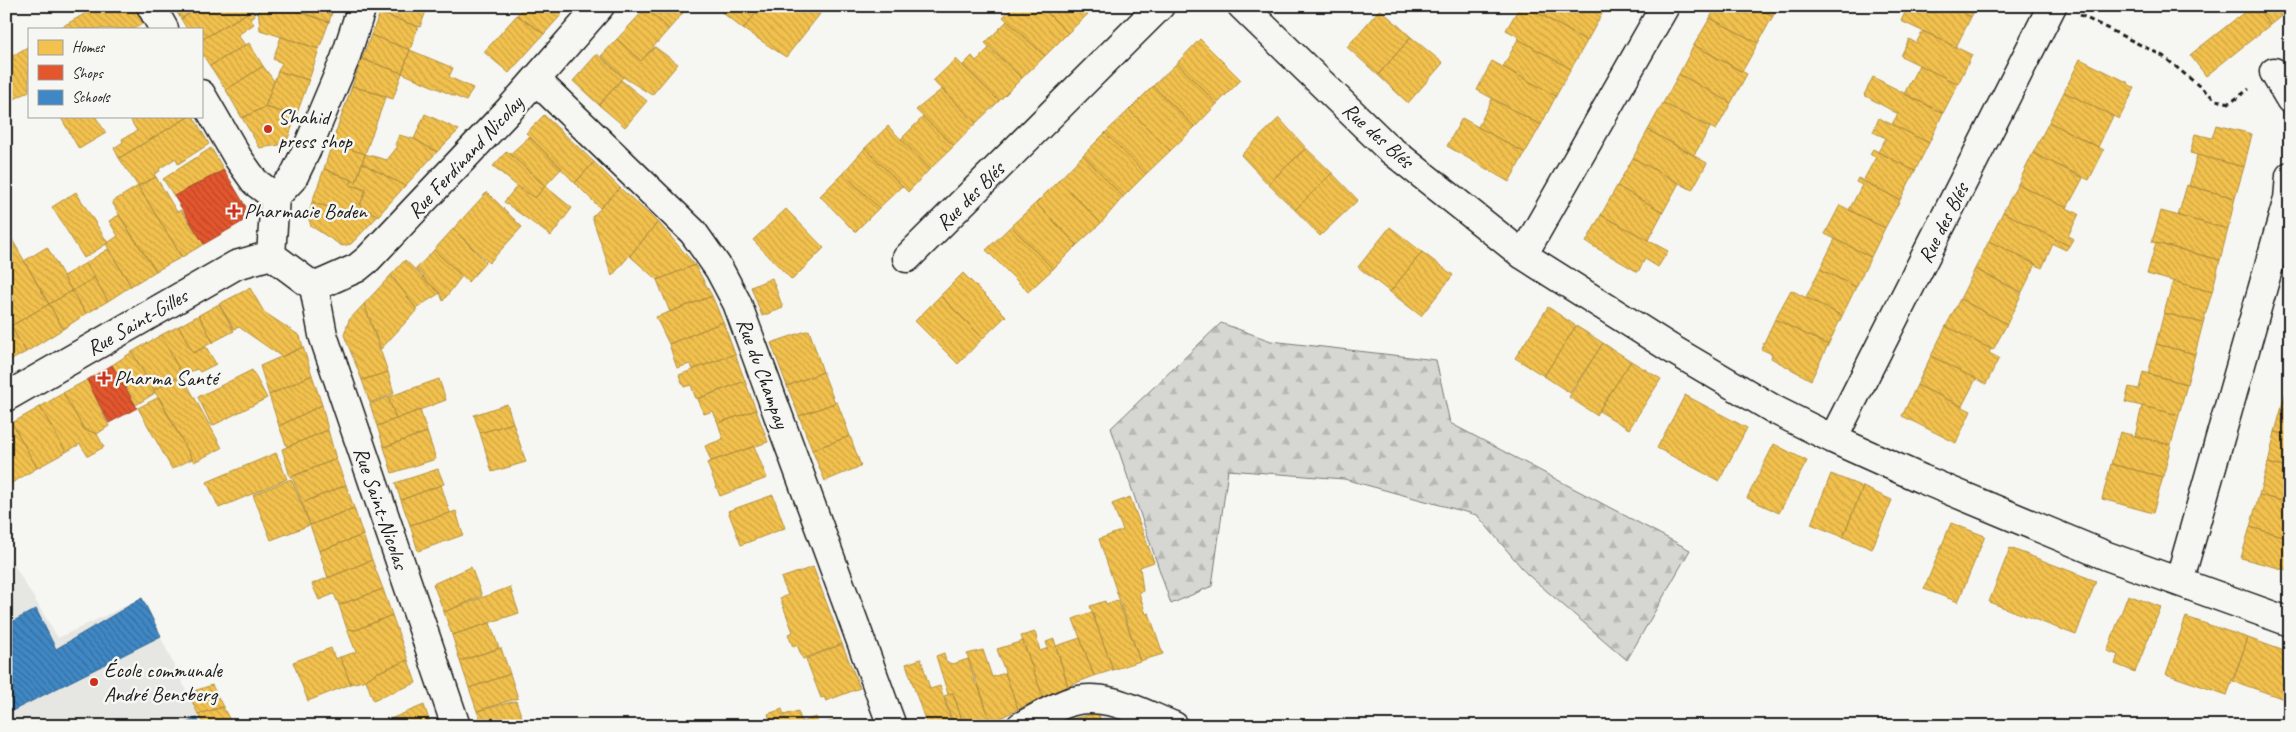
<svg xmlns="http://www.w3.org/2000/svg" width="2296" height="732" font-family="Caveat,sans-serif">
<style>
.built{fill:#e6e6e2}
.forest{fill:url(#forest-firs);stroke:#797977}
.homes{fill:url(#homes-back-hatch);stroke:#b2903f}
.shops{fill:url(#shops-back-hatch);stroke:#a84529}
.schools{fill:url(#schools-back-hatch);stroke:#346892}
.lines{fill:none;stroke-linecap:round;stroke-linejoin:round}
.minor-casing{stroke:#1c1c1c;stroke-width:31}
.path{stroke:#1c1c1c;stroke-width:3;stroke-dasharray:5 4;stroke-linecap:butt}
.minor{stroke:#f6f6f2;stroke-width:28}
.poi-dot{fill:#c8321e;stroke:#f6f6f2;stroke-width:2}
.labels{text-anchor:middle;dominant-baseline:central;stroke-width:5;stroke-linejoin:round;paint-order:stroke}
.poi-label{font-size:21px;fill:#1c1c1c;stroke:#f6f6f2;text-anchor:start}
.street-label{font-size:21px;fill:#1c1c1c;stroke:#f6f6f2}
</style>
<defs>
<pattern id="forest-firs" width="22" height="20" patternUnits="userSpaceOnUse" patternTransform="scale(1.25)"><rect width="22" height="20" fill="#d6d6d2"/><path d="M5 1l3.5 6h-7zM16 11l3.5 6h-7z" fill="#b7b7b4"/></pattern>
<pattern id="homes-back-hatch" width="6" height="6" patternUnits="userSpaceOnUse" patternTransform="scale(1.25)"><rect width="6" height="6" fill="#f2c14e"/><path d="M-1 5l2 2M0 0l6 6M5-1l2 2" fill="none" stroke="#cfa544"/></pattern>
<pattern id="shops-back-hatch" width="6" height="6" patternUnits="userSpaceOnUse" patternTransform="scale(1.25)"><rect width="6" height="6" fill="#e4572e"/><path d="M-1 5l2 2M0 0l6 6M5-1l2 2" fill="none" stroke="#b84726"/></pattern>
<pattern id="schools-back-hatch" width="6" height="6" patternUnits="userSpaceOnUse" patternTransform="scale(1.25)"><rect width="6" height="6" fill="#3f88c5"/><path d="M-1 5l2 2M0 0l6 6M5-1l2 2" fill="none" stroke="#346e9f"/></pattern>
</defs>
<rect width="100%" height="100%" fill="#f6f6f2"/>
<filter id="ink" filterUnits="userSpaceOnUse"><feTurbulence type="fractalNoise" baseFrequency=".02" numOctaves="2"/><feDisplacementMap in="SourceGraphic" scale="10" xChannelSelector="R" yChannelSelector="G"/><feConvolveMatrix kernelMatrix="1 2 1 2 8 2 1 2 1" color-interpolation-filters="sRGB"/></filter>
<g filter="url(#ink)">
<!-- built -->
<path class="built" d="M 6,552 L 58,638 L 142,598 L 203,726 L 6,726 Z"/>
<!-- forest -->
<path class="forest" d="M 1221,323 L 1271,341 L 1436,360 L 1450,423 L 1690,550 L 1627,660 L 1527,574 L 1477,515 L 1344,479 L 1228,470 L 1212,586 L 1171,604 L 1111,428 Z"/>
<!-- homes -->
<path class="homes" d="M 81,6 L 135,6 L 144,23 L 134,29 L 58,29 L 86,13 Z
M 173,6 L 201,6 L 181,19 Z
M 201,6 L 246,6 L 249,12 L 201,40 L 201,29 L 187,29 L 181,19 Z
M 258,6 L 282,6 L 329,22 L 319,49 L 260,30 Z
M 289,6 L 334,6 L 329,22 L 289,8 Z
M 382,6 L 428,6 L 420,27 L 380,13 Z
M 524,6 L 552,6 L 562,14 L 544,34 L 517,15 Z
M 647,6 L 689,6 L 669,29 L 646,8 Z
M 714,6 L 762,6 L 743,29 Z
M 762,6 L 811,6 L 820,14 L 786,57 L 743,29 Z
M 1014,6 L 1040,6 L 1068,33 L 1045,56 L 1003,17 Z
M 1040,6 L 1083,6 L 1089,13 L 1068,33 Z
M 1520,6 L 1526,6 L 1587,41 L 1571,69 L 1518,39 L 1519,37 L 1506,30 Z
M 1536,6 L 1592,6 L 1603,12 L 1587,41 L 1534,11 Z
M 1716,6 L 1756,6 L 1773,16 L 1758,43 L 1710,18 Z
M 1756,6 L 1778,6 L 1773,16 Z
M 1908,6 L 1950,6 L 1971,17 L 1956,47 L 1901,21 Z
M 1950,6 L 1977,6 L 1971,17 Z
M 2252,6 L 2256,6 L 2270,25 L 2206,76 L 2190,55 Z
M 2256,6 L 2290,6 L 2290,9 L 2270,25 Z
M 646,8 L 669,29 L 641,61 L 617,39 Z
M 1380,9 L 1411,37 L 1378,75 L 1347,47 Z
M 252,10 L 255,16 L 250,19 L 254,24 L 238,35 L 245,45 L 210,66 L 201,52 L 201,40 Z
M 380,13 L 418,27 L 410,50 L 371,35 Z
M 517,15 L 544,34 L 509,73 L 484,52 Z
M 1710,18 L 1758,43 L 1742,72 L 1694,45 Z
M 1007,21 L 1045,56 L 1022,78 L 985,43 Z
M 1923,31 L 1972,55 L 1958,84 L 1901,56 L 1909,39 L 1916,43 Z
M 371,35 L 410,50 L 402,73 L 362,59 Z
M 281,37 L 319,49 L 309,80 L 278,71 L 282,63 L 273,59 Z
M 1411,37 L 1443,63 L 1408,103 L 1378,75 Z
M 617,39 L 641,61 L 655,47 L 678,64 L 652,95 L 623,77 L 601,56 Z
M 1200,39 L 1241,80 L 1217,104 L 1177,63 Z
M 1518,39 L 1571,69 L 1556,96 L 1503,67 Z
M 249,43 L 263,66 L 226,90 L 210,66 Z
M 1694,45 L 1747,74 L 1731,103 L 1679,74 Z
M 29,46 L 29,91 L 6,104 L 6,54 L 9,58 Z
M 989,48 L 1022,78 L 999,101 L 963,65 L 972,56 L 976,61 Z
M 410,50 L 453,68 L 449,77 L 473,88 L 466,101 L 402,73 Z
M 597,54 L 623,77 L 599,105 L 573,81 Z
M 362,59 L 402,73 L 393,99 L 352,86 Z
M 956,59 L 999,101 L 976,123 L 933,81 Z
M 2080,59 L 2129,83 L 2128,84 L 2135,88 L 2119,119 L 2064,92 Z
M 1492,61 L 1556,96 L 1541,125 L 1477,90 Z
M 1177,63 L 1217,104 L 1195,127 L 1153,86 Z
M 1919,65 L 1958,84 L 1943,113 L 1904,94 Z
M 263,66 L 274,81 L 265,107 L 242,118 L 226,90 Z
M 278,71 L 309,80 L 296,116 L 265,107 Z
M 1679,74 L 1731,103 L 1716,130 L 1663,103 Z
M 1873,77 L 1943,113 L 1929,143 L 1892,124 L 1898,114 L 1864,95 Z
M 621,80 L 647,101 L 625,127 L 599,105 Z
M 352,86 L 386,96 L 365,154 L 332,143 Z
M 1153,86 L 1195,127 L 1170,151 L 1129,110 Z
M 942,89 L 976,123 L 954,146 L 916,110 Z
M 2064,92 L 2113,116 L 2098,147 L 2049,122 Z
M 1492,99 L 1541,125 L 1525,153 L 1478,127 Z
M 1663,103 L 1710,128 L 1694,155 L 1648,130 Z
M 265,107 L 296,116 L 286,144 L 260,148 L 242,118 Z
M 1129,110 L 1170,151 L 1146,174 L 1105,133 Z
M 425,114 L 459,130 L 437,152 L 414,139 Z
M 544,115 L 594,162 L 575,183 L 526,133 Z
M 60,116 L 95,116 L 106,133 L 79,149 Z
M 139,116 L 190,116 L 119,158 L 114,148 L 123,142 L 122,139 L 137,131 L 131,121 Z
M 190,116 L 193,116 L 209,144 L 178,164 L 176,158 L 159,169 L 160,171 L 154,174 L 156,177 L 138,186 L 119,158 Z
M 923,117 L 954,146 L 930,169 L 901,139 Z
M 1279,118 L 1306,148 L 1268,184 L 1241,155 Z
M 1462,118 L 1525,153 L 1509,182 L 1447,146 Z
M 1879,118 L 1929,143 L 1915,171 L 1878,152 L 1886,138 L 1873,132 Z
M 2049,122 L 2104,150 L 2089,180 L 2033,153 Z
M 2216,125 L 2252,134 L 2244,167 L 2190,153 L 2195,134 L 2212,138 Z
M 888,126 L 930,169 L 908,192 L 865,148 Z
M 1648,130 L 1707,163 L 1692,190 L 1633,158 Z
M 1105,133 L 1146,174 L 1123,197 L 1083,155 Z
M 399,135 L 414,139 L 437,152 L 405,186 L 362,163 L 365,154 L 387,160 L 398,146 L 395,145 Z
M 529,137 L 562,168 L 545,186 L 510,154 Z
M 332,143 L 365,154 L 356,182 L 324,169 Z
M 211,148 L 224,170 L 174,196 L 163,179 Z
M 865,148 L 902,186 L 879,208 L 843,173 Z
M 1306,148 L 1332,173 L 1295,210 L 1268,184 Z
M 1873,149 L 1915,171 L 1900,200 L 1863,181 L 1876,157 L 1870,154 Z
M 507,151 L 545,186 L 535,198 L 517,186 L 493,166 Z
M 2033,153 L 2083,178 L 2067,208 L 2018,184 Z
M 1083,155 L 1123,197 L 1101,223 L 1059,180 Z
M 2197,155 L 2244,167 L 2235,198 L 2189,186 Z
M 1633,158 L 1679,183 L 1663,212 L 1617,186 Z
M 594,162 L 620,188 L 600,208 L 575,183 Z
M 362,163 L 405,186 L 378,216 L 360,205 L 366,190 L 350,185 L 352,180 L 356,182 Z
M 324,169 L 352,180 L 350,185 L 366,190 L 360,205 L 356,203 L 348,214 L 312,202 Z
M 843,173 L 879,208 L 855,232 L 820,196 Z
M 1332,173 L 1358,200 L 1320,236 L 1295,210 Z
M 156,177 L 177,212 L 181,210 L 204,244 L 182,257 L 138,186 Z
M 1858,178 L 1900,200 L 1885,228 L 1849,210 L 1862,185 L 1856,182 Z
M 1059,180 L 1101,223 L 1077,245 L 1036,203 Z
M 2018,184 L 2079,214 L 2068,236 L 2073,239 L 2069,246 L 2003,212 Z
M 2187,185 L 2235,198 L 2228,229 L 2178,216 Z
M 138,186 L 182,257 L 156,271 L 128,230 L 112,202 Z
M 517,186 L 535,198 L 545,186 L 572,208 L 551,236 L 504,202 Z
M 1617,186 L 1663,212 L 1648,240 L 1601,215 Z
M 620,188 L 658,222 L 612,276 L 592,217 Z
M 76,192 L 108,243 L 84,258 L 52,207 Z
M 487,192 L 522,227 L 489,263 L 453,229 Z
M 312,202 L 348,214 L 356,203 L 378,216 L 351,244 L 342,246 L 311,226 L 308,216 Z
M 1036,203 L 1077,245 L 1053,269 L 1011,226 Z
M 1840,205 L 1885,228 L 1871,257 L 1825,234 Z
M 786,209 L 824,248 L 792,280 L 753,240 Z
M 2161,211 L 2228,229 L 2220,260 L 2152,242 Z
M 2003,212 L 2069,246 L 2066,250 L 2053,244 L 2042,268 L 1989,241 Z
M 119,215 L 156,271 L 131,286 L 106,244 L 118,236 L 109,221 Z
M 1601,215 L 1668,251 L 1658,267 L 1645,259 L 1638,272 L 1586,242 Z
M 658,222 L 695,265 L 657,280 L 630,256 Z
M 1011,226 L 1053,269 L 1028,292 L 986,250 Z
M 1390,227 L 1422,252 L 1390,292 L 1358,267 Z
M 453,229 L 486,262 L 468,282 L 434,250 Z
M 9,234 L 49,304 L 11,326 L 6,319 L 6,236 Z
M 1835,239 L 1871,257 L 1856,287 L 1820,269 Z
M 1989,241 L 2036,264 L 2022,292 L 1975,269 Z
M 2156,243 L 2220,260 L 2212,292 L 2147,274 Z
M 47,247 L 72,291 L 49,304 L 24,261 Z
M 108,249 L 131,286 L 108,301 L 86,263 Z
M 434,250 L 462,276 L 443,301 L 440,293 L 422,278 L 424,276 L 416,269 Z
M 1422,252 L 1453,275 L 1421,316 L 1390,292 Z
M 405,260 L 440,293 L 416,308 L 391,275 Z
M 86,263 L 94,278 L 72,291 L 63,276 Z
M 695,265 L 712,296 L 670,312 L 657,280 Z
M 1820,269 L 1856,287 L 1842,316 L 1806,297 Z
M 1975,269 L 2022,293 L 2007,324 L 1960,299 Z
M 963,273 L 1006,316 L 983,338 L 940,296 Z
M 391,275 L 417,310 L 381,349 L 364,304 Z
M 94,278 L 108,301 L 86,314 L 72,291 Z
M 772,278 L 783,308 L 762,316 L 751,287 Z
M 2173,281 L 2212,292 L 2203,323 L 2164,313 Z
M 250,288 L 264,312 L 300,336 L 303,347 L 282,357 L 239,327 L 234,329 L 219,304 Z
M 1791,290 L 1842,316 L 1828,345 L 1775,319 Z
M 72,291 L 86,314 L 63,329 L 49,304 Z
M 712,296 L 723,322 L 669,344 L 656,317 Z
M 940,296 L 983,338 L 958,364 L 915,321 Z
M 1960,299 L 2007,324 L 1993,350 L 1946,326 Z
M 49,304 L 63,329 L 26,352 L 11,326 Z
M 219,304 L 234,331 L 213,342 L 199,315 Z
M 364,304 L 388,372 L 362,380 L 344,335 L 349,320 Z
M 1548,307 L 1576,326 L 1544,376 L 1515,358 Z
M 2164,313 L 2203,323 L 2195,354 L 2156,344 Z
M 199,315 L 213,342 L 193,353 L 179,326 Z
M 6,319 L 26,352 L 6,363 Z
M 1775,319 L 1828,345 L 1811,380 L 1771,358 L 1772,354 L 1761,349 Z
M 723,322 L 735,354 L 693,369 L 690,364 L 677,368 L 669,344 Z
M 179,326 L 193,353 L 206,347 L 216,364 L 200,372 L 197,369 L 182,375 L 161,335 Z
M 1576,326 L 1603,343 L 1570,393 L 1544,376 Z
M 1946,326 L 1991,349 L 1989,353 L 1999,358 L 1986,384 L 1931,356 Z
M 809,330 L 823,372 L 787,386 L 771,343 Z
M 161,335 L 182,375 L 154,390 L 132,352 Z
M 1603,343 L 1631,361 L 1596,415 L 1569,397 Z
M 2156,344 L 2195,354 L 2187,384 L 2148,374 Z
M 303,347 L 312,375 L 269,395 L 260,366 Z
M 132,352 L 155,393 L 136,405 L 112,365 Z
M 735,354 L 745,381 L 696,399 L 691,385 L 684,387 L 679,375 Z
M 1931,356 L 1976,379 L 1962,406 L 1917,385 Z
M 1631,361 L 1661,379 L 1629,429 L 1599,411 Z
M 252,370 L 267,398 L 212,426 L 198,397 Z
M 388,372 L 394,393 L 370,403 L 362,380 Z
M 823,372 L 835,403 L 799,416 L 787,386 Z
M 2143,372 L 2187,384 L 2179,415 L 2125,402 L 2129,387 L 2139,389 Z
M 182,375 L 222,448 L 194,462 L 154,390 Z
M 312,375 L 322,405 L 279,426 L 269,395 Z
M 2290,378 L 2290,401 L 2284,399 Z
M 439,379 L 446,400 L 396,419 L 388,397 Z
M 87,380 L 109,426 L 97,434 L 84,429 L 63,393 Z
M 745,381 L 756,410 L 718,423 L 713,411 L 704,414 L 698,399 Z
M 1917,385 L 1971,411 L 1956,443 L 1902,416 Z
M 63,393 L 84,429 L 97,434 L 104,447 L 88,456 L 80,444 L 66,452 L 40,407 Z
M 1685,395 L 1747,428 L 1719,481 L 1657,448 Z
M 159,397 L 192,459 L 172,469 L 138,408 Z
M 388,397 L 396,419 L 377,426 L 370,404 Z
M 2284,399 L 2290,401 L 2290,435 L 2275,432 Z
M 837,402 L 850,436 L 812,450 L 799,416 Z
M 507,404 L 513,423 L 480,433 L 474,415 Z
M 322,405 L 328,430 L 287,447 L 279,426 Z
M 2142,406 L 2179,415 L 2171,445 L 2135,436 Z
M 40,407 L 66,452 L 37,468 L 12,423 Z
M 420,410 L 427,432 L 384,447 L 377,426 Z
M 756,410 L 768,442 L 711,461 L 705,446 L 723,439 L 718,423 Z
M 12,423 L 37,468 L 12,483 L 6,474 L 6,427 Z
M 513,423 L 526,462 L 492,472 L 480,433 Z
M 328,430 L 336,459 L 290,477 L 282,449 Z
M 427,432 L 436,459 L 392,473 L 384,447 Z
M 2120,432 L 2171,445 L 2163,477 L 2111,464 Z
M 2275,432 L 2290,435 L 2290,469 L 2268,463 Z
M 850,436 L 861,466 L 825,481 L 812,450 Z
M 1774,444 L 1807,461 L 1779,513 L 1747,498 Z
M 754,446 L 767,478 L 720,496 L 707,463 Z
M 276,453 L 287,479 L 219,508 L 207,482 Z
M 336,459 L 346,485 L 302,503 L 292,477 Z
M 2268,463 L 2290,469 L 2290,503 L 2259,495 Z
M 2111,464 L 2163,477 L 2153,513 L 2102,499 Z
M 438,469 L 444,484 L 401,500 L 395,483 Z
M 1831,474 L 1863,487 L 1843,537 L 1811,524 Z
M 291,479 L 310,525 L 271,540 L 253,495 Z
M 346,485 L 354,508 L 310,525 L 302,503 Z
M 441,485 L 450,513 L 410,525 L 401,500 Z
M 1863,487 L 1892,500 L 1872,549 L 1843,537 Z
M 773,495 L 785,528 L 741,545 L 728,511 Z
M 2259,495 L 2290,503 L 2290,538 L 2250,527 Z
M 1130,497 L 1154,562 L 1140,567 L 1143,591 L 1139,593 L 1146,614 L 1149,613 L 1163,654 L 1140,661 L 1099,539 L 1123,530 L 1112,504 Z
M 354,508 L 363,535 L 319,551 L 310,525 Z
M 456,511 L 463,535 L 418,551 L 410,525 Z
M 1951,523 L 1985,536 L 1958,602 L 1924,589 Z
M 2250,527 L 2290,538 L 2290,571 L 2241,558 Z
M 363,535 L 372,560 L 328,578 L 319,551 Z
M 2010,548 L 2096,581 L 2076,635 L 1989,602 Z
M 372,560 L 383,589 L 339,605 L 334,594 L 319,600 L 312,584 Z
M 471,567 L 482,596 L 444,612 L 433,584 Z
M 813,567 L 842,644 L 803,659 L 797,645 L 793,647 L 788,634 L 793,632 L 780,598 L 788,595 L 781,578 Z
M 510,587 L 519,613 L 452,635 L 444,612 Z
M 383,589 L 392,615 L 356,630 L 347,629 L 339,605 Z
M 2128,595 L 2161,607 L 2135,672 L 2115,664 L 2118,655 L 2107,651 Z
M 1118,600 L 1140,661 L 1113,670 L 1090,606 L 1105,601 L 1106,604 Z
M 1092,612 L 1113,670 L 1094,676 L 1073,619 Z
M 392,615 L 408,660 L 376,673 L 366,680 L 351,684 L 340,657 L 356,652 L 347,629 L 356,630 Z
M 2186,617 L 2248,638 L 2227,695 L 2166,674 Z
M 490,623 L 499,648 L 460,661 L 452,635 Z
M 1035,632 L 1040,651 L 1048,648 L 1046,642 L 1054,639 L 1068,686 L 1043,697 L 1021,636 Z
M 1080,638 L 1094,676 L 1068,686 L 1056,646 Z
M 2248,638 L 2290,653 L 2290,701 L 2233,681 Z
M 1023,641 L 1043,697 L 1018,709 L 997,649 Z
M 842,644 L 860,688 L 826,701 L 824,697 L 821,698 L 806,659 Z
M 331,648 L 335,659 L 340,657 L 351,684 L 308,701 L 293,662 Z
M 501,648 L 510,674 L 469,688 L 460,661 Z
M 983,650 L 992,677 L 1005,673 L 1018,709 L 991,723 L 967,654 Z
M 944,653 L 946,662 L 953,664 L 968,659 L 976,685 L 979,686 L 991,723 L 984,726 L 964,726 L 953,693 L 948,694 L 936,656 Z
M 921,659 L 930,689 L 940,686 L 953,726 L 927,726 L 906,664 Z
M 408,660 L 416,683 L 373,700 L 366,680 L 376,673 Z
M 510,674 L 518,698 L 477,711 L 469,688 Z
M 212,685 L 223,707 L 198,714 L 188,693 Z
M 953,693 L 964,726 L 954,726 L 944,696 Z
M 516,701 L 525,726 L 483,726 L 477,711 Z
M 424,705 L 431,726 L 384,726 L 383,722 Z
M 223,707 L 233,726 L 204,726 L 198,714 Z
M 782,709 L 784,715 L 798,711 L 803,726 L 772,726 L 768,714 Z
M 1099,713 L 1101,726 L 1049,726 L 1049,724 Z
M 816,717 L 818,725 L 833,721 L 835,726 L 803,726 L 802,722 Z"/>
<!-- shops -->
<path class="shops" d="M 224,170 L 246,207 L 242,222 L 204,244 L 174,196 Z
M 112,365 L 137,408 L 109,423 L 87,380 Z"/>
<!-- schools -->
<path class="schools" d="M 142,598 L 161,636 L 6,714 L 6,625 L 36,609 L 56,649 Z
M 197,718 L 201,726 L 180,726 Z"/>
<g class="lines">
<!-- minor casing -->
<g class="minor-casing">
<path id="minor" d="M 151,6 L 164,29
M 1242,6 L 1386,146 L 1523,255 L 1670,348 L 1775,410 L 1833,439 L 1922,479 L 2107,556 L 2290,622
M 2274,72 L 2290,99
M 536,80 L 693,232 L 719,269 L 737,303 L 892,726
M 201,94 L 238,158 L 255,182 L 275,197
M 271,255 L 275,197 L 293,178 L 307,149 L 345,59 L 362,6
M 271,255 L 314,287
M 1523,255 L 1665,6
M 907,258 L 1160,6
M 314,287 L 323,335 L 456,726
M 314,287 L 357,268 L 368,259 L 510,109 L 600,6
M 6,397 L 236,265 L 271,255
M 1833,439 L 2052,6
M 2179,582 L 2288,199 L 2290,176
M 1021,726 C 1037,718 1054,707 1070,702 C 1106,691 1141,713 1174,726"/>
</g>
<!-- path -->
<path class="path" d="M 2080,15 L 2163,56 L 2216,100 L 2230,103 L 2249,89"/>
<!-- minor -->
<use href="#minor" class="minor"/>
</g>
</g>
<!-- markers -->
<g class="poi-dot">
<circle cx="268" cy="129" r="5"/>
<path d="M231.5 203.5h5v5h5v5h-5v5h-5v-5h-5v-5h5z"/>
<path d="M101.5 370.5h5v5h5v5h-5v5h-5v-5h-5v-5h5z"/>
<circle cx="94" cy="682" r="5"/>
</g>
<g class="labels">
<!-- poi labels -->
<g class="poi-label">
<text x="278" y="117">Shahid<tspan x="278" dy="24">press shop</tspan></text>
<text x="244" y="211">Pharmacie Boden</text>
<text x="114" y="378">Pharma Santé</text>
<text x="104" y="670">École communale<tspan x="104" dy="24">André Bensberg</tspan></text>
</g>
<!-- street labels -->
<g class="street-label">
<text transform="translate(1378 135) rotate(42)">Rue des Blés</text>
<text transform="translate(465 157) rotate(-47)">Rue Ferdinand Nicolay</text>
<text transform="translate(970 196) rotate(-45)">Rue des Blés</text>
<text transform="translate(1943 223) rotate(-63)">Rue des Blés</text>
<text transform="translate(137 322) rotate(-30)">Rue Saint-Gilles</text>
<text transform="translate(763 373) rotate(70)">Rue du Champay</text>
<text transform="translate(381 508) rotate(71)">Rue Saint-Nicolas</text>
</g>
</g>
<!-- margin -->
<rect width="2296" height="732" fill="none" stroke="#f6f6f2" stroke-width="25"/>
<rect x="12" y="12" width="2271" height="707" fill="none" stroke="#1c1c1c" stroke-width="2" filter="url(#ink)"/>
<!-- legend -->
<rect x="28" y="28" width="175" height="90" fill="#f6f6f2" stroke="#9f9f9c"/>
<rect x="38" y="40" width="25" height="15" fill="#f2c14e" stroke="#9f9f9c"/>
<text x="72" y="52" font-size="15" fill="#1c1c1c">Homes</text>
<rect x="38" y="65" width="25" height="15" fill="#e4572e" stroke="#9f9f9c"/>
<text x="72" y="78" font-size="15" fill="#1c1c1c">Shops</text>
<rect x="38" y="90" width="25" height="15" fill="#3f88c5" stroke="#9f9f9c"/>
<text x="72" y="102" font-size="15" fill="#1c1c1c">Schools</text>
</svg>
